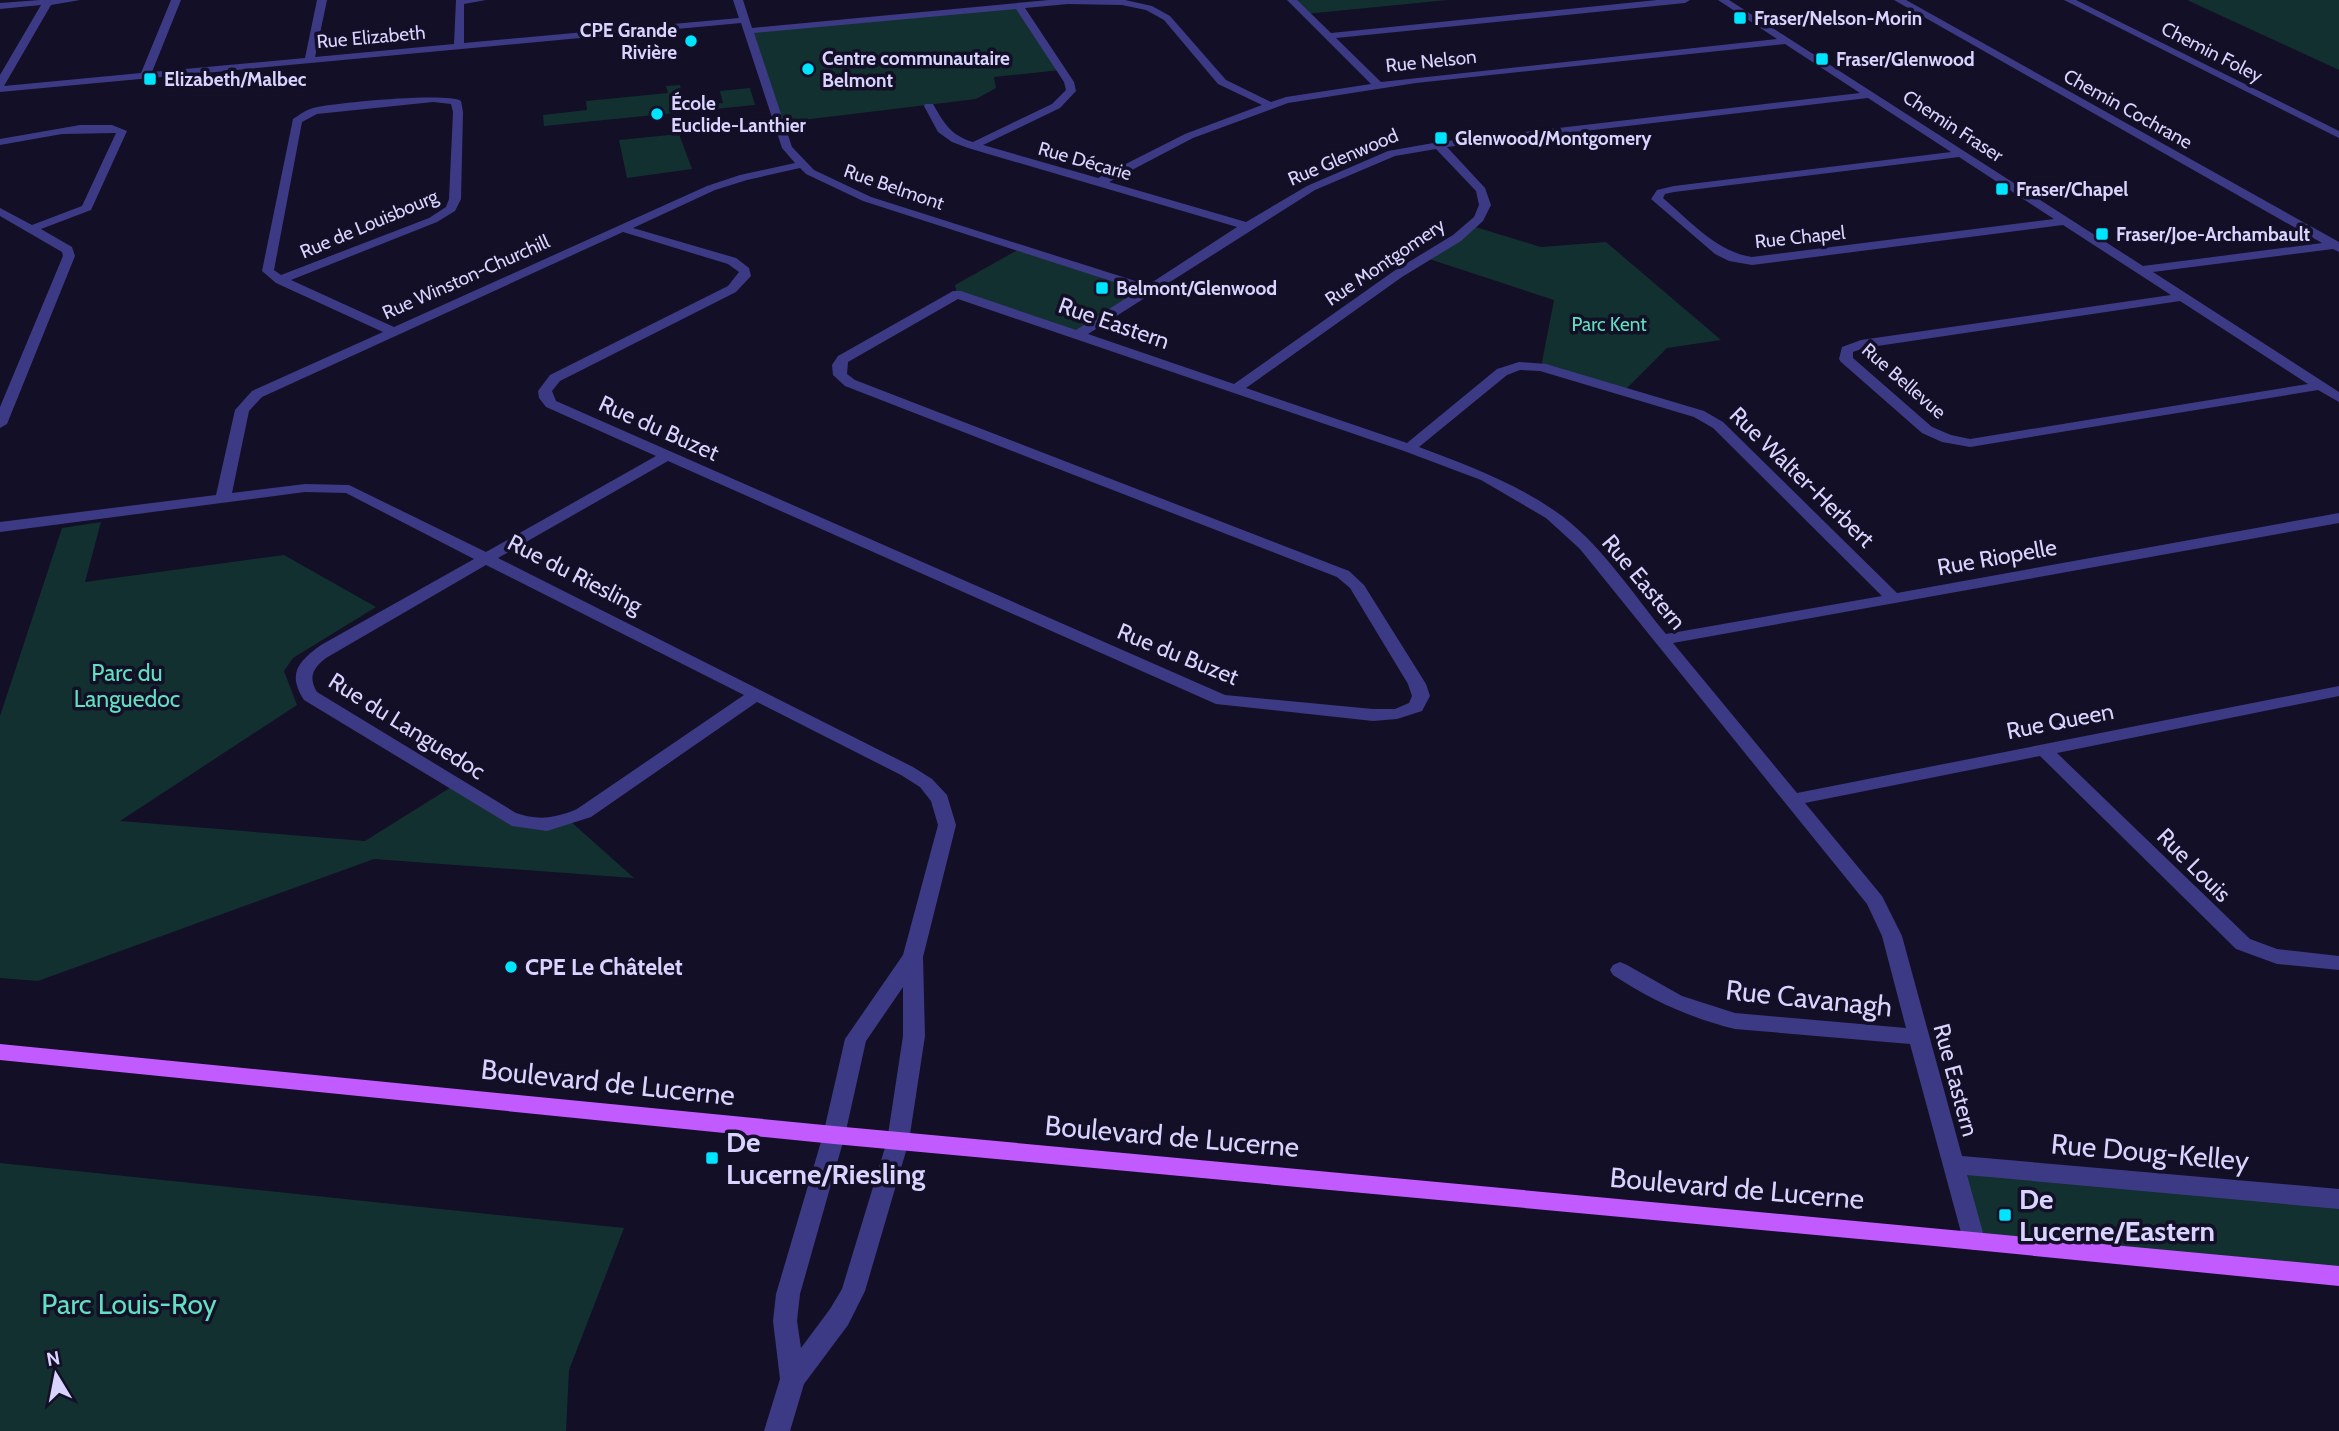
<svg xmlns="http://www.w3.org/2000/svg" width="2339" height="1431" font-family="Cabin,sans-serif">
<style>
.green{fill:#12302f}
.lines{fill:none;stroke-linecap:round;stroke-linejoin:round}
.minor{fill:#3d3a85;fill-rule:evenodd}
.major{fill:#c25bff;fill-rule:evenodd}
.poi-dot{fill:#00e5ff;stroke:#130f26;stroke-width:2.5}
.labels{text-anchor:middle;dominant-baseline:central;stroke-width:7;stroke-linejoin:round;paint-order:stroke}
.far-poi-label{font-size:19px;font-weight:bold;fill:#d9d4ff;stroke:#130f26;text-anchor:start}
.far-street-label{font-size:19px;fill:#d9d4ff;stroke:#130f26}
.far-park-label{font-size:19px;fill:#5fe0c0;stroke:#130f26}
.street-label{font-size:23px;fill:#d9d4ff;stroke:#130f26}
.park-label{font-size:23px;fill:#5fe0c0;stroke:#130f26}
.poi-label{font-size:23px;font-weight:bold;fill:#d9d4ff;stroke:#130f26;text-anchor:start}
.near-street-label{font-size:28px;fill:#d9d4ff;stroke:#130f26}
.near-poi-label{font-size:28px;font-weight:bold;fill:#d9d4ff;stroke:#130f26;text-anchor:start}
.near-park-label{font-size:28px;fill:#5fe0c0;stroke:#130f26}
</style>
<rect width="100%" height="100%" fill="#130f26"/>
<!-- green -->
<path class="green" d="M 1292,0 L 1448,0 L 1305,14 Z
M 2187,0 L 2339,0 L 2339,70 Z
M 1019,6 L 1061,70 L 994,77 L 996,88 L 976,99 L 778,123 L 749,31 Z
M 680,85 L 683,98 L 676,99 L 678,107 L 723,103 L 720,91 L 750,88 L 755,105 L 544,126 L 543,115 L 587,110 L 586,101 L 668,93 L 666,86 Z
M 679,134 L 692,169 L 627,178 L 619,140 Z
M 1472,226 L 1541,247 L 1606,242 L 1721,340 L 1667,348 L 1623,392 L 1541,367 L 1554,300 L 1426,258 Z
M 1021,248 L 1149,289 L 1078,335 L 957,294 L 955,285 Z
M 101,522 L 85,582 L 284,555 L 376,607 L 293,658 L 284,671 L 297,705 L 120,821 L 365,841 L 456,784 L 509,817 L 569,820 L 634,878 L 374,859 L 38,981 L 0,978 L 0,716 L 62,528 Z
M 0,1163 L 624,1228 L 569,1370 L 566,1431 L 0,1431 Z
M 1955,1165 L 2339,1199 L 2339,1276 L 1973,1240 Z"/>
<g class="lines">
<!-- minor -->
<path class="minor" d="M 40,0 L 80,0 L 51,5 L 4,86 L 141,73 L 171,0 L 181,0 L 152,72 L 305,58 L 317,0 L 327,0 L 315,57 L 454,44 L 456,0 L 486,0 L 464,4 L 464,43 L 739,18 L 733,0 L 743,0 L 752,28 L 1049,0 L 1125,0 L 1152,6 L 1170,16 L 1226,80 L 1271,102 L 1286,97 L 1371,84 L 1287,0 L 1297,0 L 1331,33 L 1657,0 L 1690,0 L 1685,3 L 1336,38 L 1381,82 L 1777,39 L 1718,0 L 1729,0 L 2143,266 L 2322,243 L 1894,0 L 1906,0 L 2339,242 L 2339,252 L 2333,249 L 2153,272 L 2339,392 L 2339,402 L 2318,390 L 1970,447 L 1942,442 L 1922,433 L 1841,362 L 1839,359 L 1842,347 L 1861,340 L 2171,295 L 2063,225 L 1752,265 L 1729,261 L 1715,254 L 1651,199 L 1657,190 L 1674,186 L 1951,152 L 1868,98 L 1447,147 L 1485,188 L 1491,205 L 1483,221 L 1461,241 L 1402,277 L 1246,388 L 1407,443 L 1497,369 L 1519,362 L 1546,364 L 1704,411 L 1723,422 L 1897,593 L 2339,513 L 2339,523 L 1673,643 L 1797,793 L 2339,686 L 2339,696 L 2057,753 L 2250,939 L 2277,949 L 2339,956 L 2339,970 L 2277,964 L 2236,949 L 2040,756 L 1805,803 L 1882,896 L 1902,936 L 1962,1156 L 2339,1189 L 2339,1209 L 1967,1175 L 1985,1240 L 1981,1247 L 1973,1250 L 1965,1247 L 1910,1044 L 1735,1029 C 1690,1018 1651,1000 1613,975 L 1610,970 L 1613,965 L 1620,962 L 1627,965 L 1682,996 L 1735,1013 L 1906,1028 L 1882,936 L 1867,904 L 1580,549 L 1546,518 L 1481,480 L 1404,451 L 958,299 L 848,362 L 847,374 L 855,380 L 1349,571 L 1364,585 L 1426,684 L 1430,696 L 1422,711 L 1397,719 L 1373,721 L 1216,704 L 668,461 L 498,558 L 913,767 L 932,779 L 947,795 L 956,825 L 923,957 L 925,1036 L 909,1141 L 865,1291 L 848,1325 L 804,1384 L 790,1431 L 764,1431 L 780,1379 L 773,1321 L 776,1294 L 823,1135 L 845,1039 L 903,955 L 938,825 L 931,801 L 920,787 L 901,775 L 757,702 L 591,817 L 547,831 L 512,826 L 304,700 C 287,673 298,662 321,645 L 474,559 L 346,493 L 305,492 L 0,532 L 0,522 L 216,495 L 235,410 L 252,391 L 383,332 L 276,283 L 262,271 L 293,119 C 299,115 306,110 313,108 C 333,103 447,92 461,101 L 463,112 L 461,199 L 455,211 L 437,222 L 291,280 L 394,327 L 707,186 L 740,175 L 795,163 L 782,148 L 741,23 L 0,92 L 0,75 L 41,5 L 0,9 L 0,3 ZM 1068,4 L 1122,5 L 1146,10 L 1164,20 L 1218,84 L 1262,105 L 1185,134 L 1098,178 L 983,145 L 1060,108 L 1076,91 L 1074,82 L 1025,8 ZM 1016,9 L 1064,82 L 1066,90 L 1052,104 L 973,142 C 950,135 944,123 933,104 L 925,104 L 924,106 L 938,132 L 952,142 L 968,148 L 1237,227 L 1148,285 L 871,197 L 814,170 L 792,147 L 754,33 ZM 1785,44 L 1860,93 L 1439,142 L 1388,151 L 1307,186 L 1246,222 L 1109,182 L 1193,138 L 1288,103 L 1416,83 ZM 433,102 L 451,104 L 453,112 L 449,199 L 446,207 L 429,218 L 281,275 L 274,270 L 302,122 L 317,114 ZM 1436,149 L 1476,191 L 1479,205 L 1474,217 L 1453,235 L 1394,271 L 1234,384 L 1088,334 L 1315,190 L 1395,156 ZM 1959,157 L 2054,219 L 1752,257 C 1717,252 1690,221 1663,198 L 1665,194 L 1674,192 ZM 800,168 L 806,174 L 863,201 L 1139,290 L 1076,330 L 961,291 L 953,291 L 838,356 L 832,365 L 833,375 L 845,386 L 1337,577 L 1350,588 L 1408,684 L 1412,696 L 1409,703 L 1395,709 L 1373,709 L 1225,695 L 556,401 L 552,391 L 560,381 L 736,292 L 751,276 L 749,268 L 736,258 L 633,228 L 715,190 L 747,180 ZM 623,232 L 728,264 L 739,272 L 728,286 L 550,375 L 538,391 L 539,398 L 546,407 L 656,456 L 486,552 L 349,485 L 305,484 L 232,493 L 249,411 L 262,397 ZM 2180,301 L 2308,384 L 1970,439 L 1951,435 L 1932,427 L 1853,358 L 1853,352 L 1864,348 ZM 1520,370 L 1540,371 L 1694,417 L 1713,428 L 1882,596 L 1666,634 C 1632,593 1599,541 1555,511 C 1513,482 1467,465 1419,447 L 1507,375 ZM 486,565 L 744,695 L 577,809 C 556,818 538,821 516,813 L 317,692 C 308,677 313,668 326,658 ZM 903,987 L 903,1036 L 887,1141 L 842,1289 L 830,1309 L 801,1348 L 797,1321 L 800,1294 L 845,1135 L 866,1041 Z
M 2064,0 L 2076,0 L 2339,131 L 2339,138 Z
M 80,125 L 112,125 L 127,131 L 91,210 L 41,229 L 72,247 L 75,256 L 7,424 L 0,428 L 0,407 L 63,256 L 62,252 L 0,216 L 0,208 L 32,225 L 82,206 L 116,133 L 62,134 L 0,145 L 0,139 Z"/>
<!-- major -->
<path class="major" d="M 0,1044 L 834,1126 L 2339,1266 L 2339,1286 L 1924,1245 L 834,1144 L 0,1060 Z"/>
</g>
<!-- markers -->
<g class="poi-dot">
<rect x="1733" y="11" width="14" height="14" rx="3.5"/>
<circle cx="691" cy="41" r="7"/>
<rect x="1815" y="52" width="14" height="14" rx="3.5"/>
<circle cx="808" cy="69" r="7"/>
<rect x="143" y="72" width="14" height="14" rx="3.5"/>
<circle cx="657" cy="114" r="7"/>
<rect x="1434" y="131" width="14" height="14" rx="3.5"/>
<rect x="1995" y="182" width="14" height="14" rx="3.5"/>
<rect x="2095" y="227" width="14" height="14" rx="3.5"/>
<rect x="1095" y="281" width="14" height="14" rx="3.5"/>
<circle cx="511" cy="967" r="7"/>
<rect x="705" y="1151" width="14" height="14" rx="3.5"/>
<rect x="1998" y="1208" width="14" height="14" rx="3.5"/>
</g>
<g class="labels">
<!-- far-poi labels -->
<g class="far-poi-label">
<text x="1754" y="18">Fraser/Nelson-Morin</text>
<text x="677" y="30" text-anchor="end">CPE Grande<tspan x="677" dy="22">Rivière</tspan></text>
<text x="822" y="58">Centre communautaire<tspan x="822" dy="22">Belmont</tspan></text>
<text x="1836" y="59">Fraser/Glenwood</text>
<text x="164" y="79">Elizabeth/Malbec</text>
<text x="671" y="103">École<tspan x="671" dy="22">Euclide-Lanthier</tspan></text>
<text x="1455" y="138">Glenwood/Montgomery</text>
<text x="2016" y="189">Fraser/Chapel</text>
<text x="2116" y="234">Fraser/Joe-Archambault</text>
<text x="1116" y="288">Belmont/Glenwood</text>
</g>
<!-- far-street labels -->
<g class="far-street-label">
<text transform="translate(371 37) rotate(-5)">Rue Elizabeth</text>
<text transform="translate(2212 52) rotate(27)">Chemin Foley</text>
<text transform="translate(1431 61) rotate(-6)">Rue Nelson</text>
<text transform="translate(2128 109) rotate(29)">Chemin Cochrane</text>
<text transform="translate(1953 126) rotate(33)">Chemin Fraser</text>
<text transform="translate(1343 157) rotate(-23)">Rue Glenwood</text>
<text transform="translate(1085 161) rotate(16)">Rue Décarie</text>
<text transform="translate(894 187) rotate(19)">Rue Belmont</text>
<text transform="translate(369 224) rotate(-23)">Rue de Louisbourg</text>
<text transform="translate(1800 237) rotate(-6)">Rue Chapel</text>
<text transform="translate(1385 262) rotate(-34)">Rue Montgomery</text>
<text transform="translate(466 277) rotate(-24)">Rue Winston-Churchill</text>
<text transform="translate(1904 381) rotate(41)">Rue Bellevue</text>
</g>
<!-- far-park labels -->
<g class="far-park-label">
<text x="1609" y="324">Parc Kent</text>
</g>
<!-- street labels -->
<g class="street-label">
<text transform="translate(1114 323) rotate(19)">Rue Eastern</text>
<text transform="translate(659 428) rotate(24)">Rue du Buzet</text>
<text transform="translate(1802 477) rotate(44)">Rue Walter-Herbert</text>
<text transform="translate(1997 557) rotate(-10)">Rue Riopelle</text>
<text transform="translate(575 574) rotate(27)">Rue du Riesling</text>
<text transform="translate(1644 582) rotate(50)">Rue Eastern</text>
<text transform="translate(1178 654) rotate(22)">Rue du Buzet</text>
<text transform="translate(2060 721) rotate(-11)">Rue Queen</text>
<text transform="translate(407 726) rotate(32)">Rue du Languedoc</text>
<text transform="translate(2194 865) rotate(45)">Rue Louis</text>
<text transform="translate(1956 1080) rotate(75)">Rue Eastern</text>
</g>
<!-- park labels -->
<g class="park-label">
<text x="127" y="673">Parc du<tspan x="127" dy="26">Languedoc</tspan></text>
</g>
<!-- poi labels -->
<g class="poi-label">
<text x="525" y="967">CPE Le Châtelet</text>
</g>
<!-- near-street labels -->
<g class="near-street-label">
<text transform="translate(1809 998) rotate(6)">Rue Cavanagh</text>
<text transform="translate(608 1082) rotate(6)">Boulevard de Lucerne</text>
<text transform="translate(1172 1136) rotate(5)">Boulevard de Lucerne</text>
<text transform="translate(2150 1152) rotate(5)">Rue Doug-Kelley</text>
<text transform="translate(1737 1188) rotate(5)">Boulevard de Lucerne</text>
</g>
<!-- near-poi labels -->
<g class="near-poi-label">
<text x="726" y="1142">De<tspan x="726" dy="32">Lucerne/Riesling</tspan></text>
<text x="2019" y="1199">De<tspan x="2019" dy="32">Lucerne/Eastern</tspan></text>
</g>
<!-- near-park labels -->
<g class="near-park-label">
<text x="129" y="1304">Parc Louis-Roy</text>
</g>
</g>
<!-- north arrow -->
<g transform="translate(56 1375) rotate(350)" stroke="#130f26" stroke-width="5" paint-order="stroke">
<path d="M0-5L12 26L0 18L-12 26Z" fill="#d9d4ff"/>
<text y="-10" font-size="19" font-weight="bold" text-anchor="middle" fill="#d9d4ff">N</text>
</g>
</svg>
